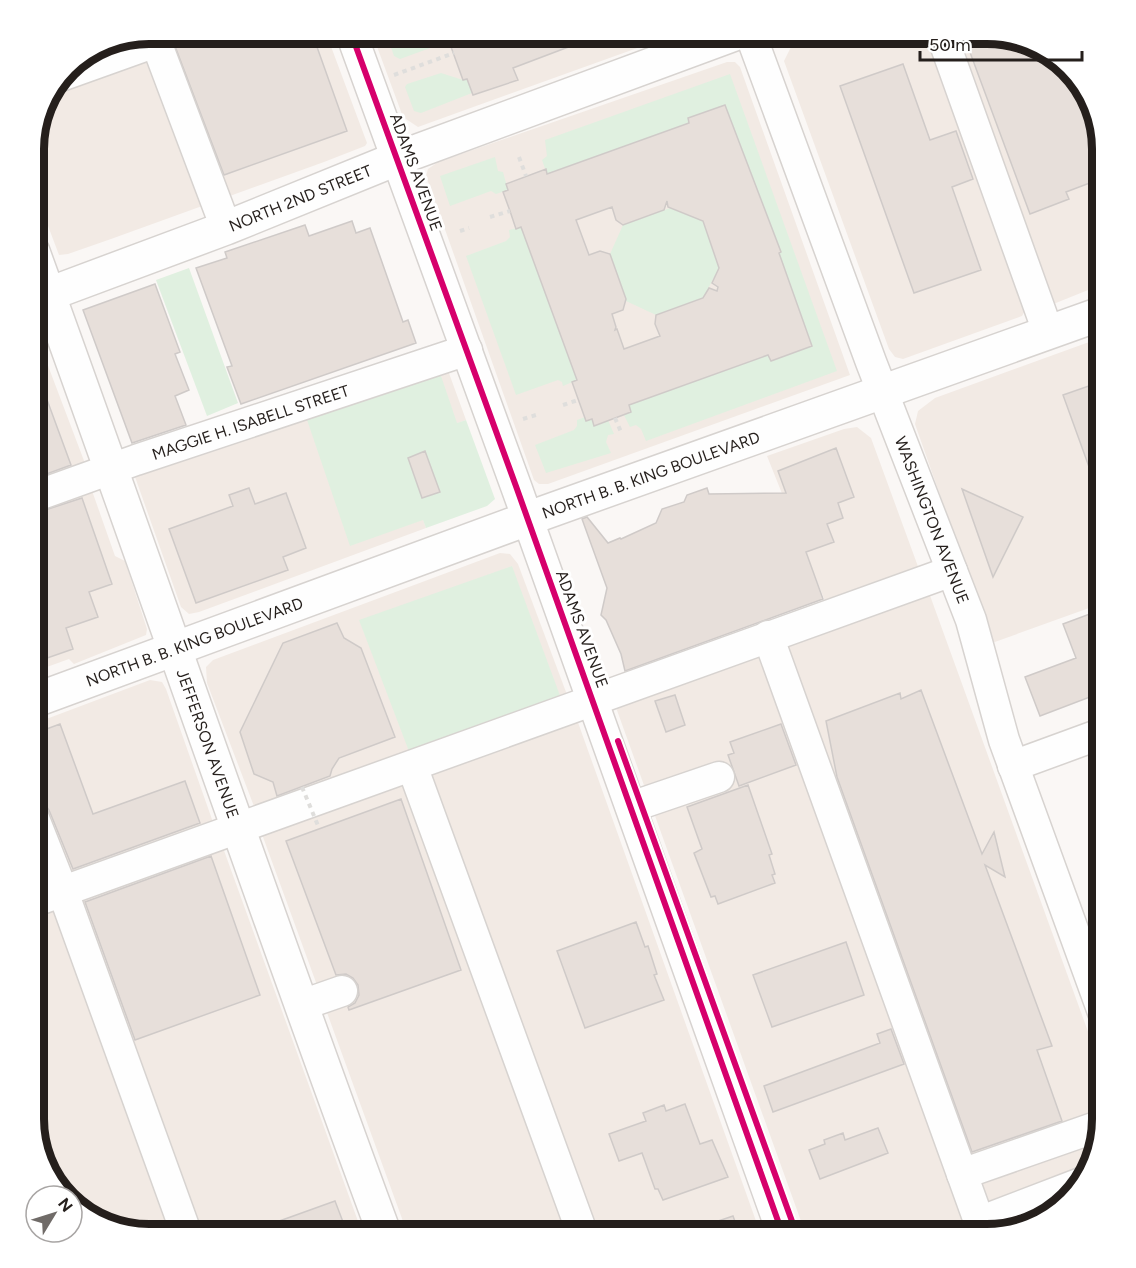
<svg xmlns="http://www.w3.org/2000/svg" width="1136" height="1268" font-family="Figtree,sans-serif">
<style>
.built{fill:#f2eae4}
.green{fill:#e0f0e0}
.building{fill:#e7dfda;stroke:#cfcac8;stroke-width:1.5;fill-rule:evenodd}
.lines{fill:none;stroke-linecap:round;stroke-linejoin:round}
.minor-casing{stroke:#d7d3d0;stroke-width:33}
.major-casing{stroke:#d7d3d0;stroke-width:36}
.path{stroke:#dfdedc;stroke-width:4;stroke-dasharray:4.5 4.5;stroke-linecap:butt}
.minor{stroke:#fefefe;stroke-width:30}
.major{stroke:#fefefe;stroke-width:33}
.path-bridge{stroke:#dfdedc;stroke-width:4;stroke-dasharray:4.5 4.5;stroke-linecap:butt}
.cycleway-casing{stroke:#fff;stroke-width:10}
.cycleway{stroke:#d6006c;stroke-width:6}
.labels{text-anchor:middle;dominant-baseline:central;stroke-width:6;stroke-linejoin:round;paint-order:stroke}
.street-label{font-size:16px;fill:#251f1c;stroke:#fff}
.rim{fill:none;stroke:#251f1c;stroke-width:8}
</style>
<rect width="100%" height="100%" fill="#faf7f5"/>
<!-- built -->
<path class="built" d="M 148,33 L 326,33 L 367,143 L 365,146 L 324,162 L 111,239 L 68,254 L 59,255 L 33,186 L 33,141 L 45,98 L 72,62 Z
M 372,33 L 679,33 L 418,127 L 403,117 Z
M 816,33 L 931,33 L 1026,309 L 1022,316 L 903,359 L 895,357 L 889,349 L 784,61 L 794,41 Z
M 959,33 L 995,33 L 1039,45 L 1079,78 L 1103,148 L 1103,284 L 1046,307 L 1043,281 Z
M 727,62 L 735,62 L 740,67 L 850,375 L 548,484 L 539,484 L 534,480 L 426,176 L 428,169 L 438,162 Z
M 33,326 L 86,466 L 33,487 Z
M 1103,337 L 1103,603 L 992,643 L 915,424 L 918,411 L 935,398 Z
M 446,365 L 466,420 L 385,450 L 403,462 L 426,528 L 199,612 L 189,614 L 181,607 L 134,474 Z
M 857,427 L 871,438 L 920,572 L 827,606 L 767,456 L 844,429 Z
M 90,485 L 115,556 L 125,561 L 147,629 L 146,635 L 74,664 L 69,659 L 33,672 L 33,504 Z
M 500,553 L 510,554 L 518,564 L 569,700 L 255,809 L 207,683 L 206,667 L 213,660 Z
M 928,590 L 1103,1073 L 1103,1120 L 1091,1170 L 1058,1211 L 989,1235 L 777,645 Z
M 765,647 L 977,1235 L 806,1235 L 614,702 Z
M 150,680 L 162,682 L 166,689 L 214,825 L 65,878 L 33,793 L 33,724 Z
M 575,714 L 761,1235 L 588,1235 L 421,768 Z
M 406,776 L 576,1235 L 408,1235 L 259,826 Z
M 222,845 L 363,1235 L 193,1235 L 70,898 Z
M 58,900 L 178,1235 L 148,1235 L 98,1223 L 72,1202 L 72,1196 L 64,1196 L 57,1190 L 33,1120 L 33,909 Z"/>
<!-- green -->
<path class="green" d="M 389,33 L 445,33 L 433,47 L 400,59 L 394,56 L 387,36 Z
M 441,73 L 463,80 L 467,79 L 472,93 L 421,113 L 414,111 L 405,87 L 407,84 Z
M 730,74 L 837,371 L 646,441 L 641,429 L 636,425 L 630,427 L 624,415 L 631,412 L 629,405 L 768,355 L 771,361 L 812,346 L 779,253 L 780,252 L 725,105 L 688,118 L 689,123 L 547,174 L 542,160 L 547,156 L 545,140 Z
M 495,157 L 498,171 L 503,172 L 508,190 L 496,194 L 491,191 L 450,206 L 440,176 Z
M 670,208 L 703,221 L 719,268 L 703,298 L 656,315 L 626,301 L 610,254 L 623,225 Z
M 521,227 L 577,380 L 563,386 L 562,382 L 558,380 L 516,395 L 466,256 L 506,241 L 510,237 L 509,230 Z
M 189,268 L 238,403 L 207,416 L 156,280 Z
M 438,367 L 457,423 L 466,420 L 495,499 L 487,506 L 426,528 L 423,520 L 350,546 L 305,414 Z
M 585,417 L 586,421 L 592,419 L 594,425 L 608,420 L 614,434 L 608,435 L 606,442 L 611,453 L 546,473 L 535,445 L 574,430 L 577,426 L 577,420 Z
M 512,566 L 562,701 L 410,754 L 359,620 Z"/>
<!-- building -->
<path class="building" d="M 170,33 L 312,33 L 347,131 L 224,175 Z
M 446,33 L 599,33 L 600,35 L 513,68 L 518,80 L 473,95 L 467,79 L 463,80 Z
M 1000,35 L 1039,45 L 1079,78 L 1103,148 L 1103,178 L 1066,192 L 1069,199 L 1030,214 L 968,47 Z
M 903,64 L 930,140 L 956,131 L 973,179 L 952,187 L 981,270 L 914,293 L 840,86 Z
M 725,105 L 781,252 L 779,253 L 812,346 L 771,361 L 768,355 L 629,405 L 631,412 L 594,426 L 592,419 L 586,421 L 572,382 L 577,380 L 521,227 L 516,229 L 510,211 L 503,192 L 508,190 L 506,184 L 546,169 L 547,174 L 689,123 L 688,118 ZM 667,201 L 668,207 L 703,221 L 719,268 L 712,283 L 718,287 L 717,291 L 709,288 L 703,298 L 656,315 L 655,324 L 660,336 L 624,349 L 617,329 L 615,330 L 616,327 L 612,314 L 623,310 L 626,299 L 610,254 L 600,251 L 589,255 L 576,220 L 612,207 L 616,220 L 623,225 L 664,210 Z
M 352,221 L 356,233 L 370,228 L 403,322 L 408,320 L 416,343 L 241,404 L 227,367 L 232,366 L 196,268 L 227,258 L 225,252 L 305,225 L 309,236 Z
M 155,284 L 180,352 L 175,354 L 189,390 L 175,396 L 186,425 L 132,443 L 83,310 Z
M 33,367 L 35,367 L 71,465 L 33,479 Z
M 1103,381 L 1103,499 L 1101,500 L 1063,395 Z
M 836,448 L 854,497 L 838,503 L 843,518 L 827,524 L 834,542 L 806,552 L 823,599 L 625,671 L 621,654 L 606,620 L 601,615 L 607,588 L 582,519 L 587,517 L 608,543 L 620,538 L 621,539 L 656,523 L 662,509 L 684,502 L 687,495 L 707,488 L 709,494 L 786,493 L 778,471 Z
M 425,451 L 440,492 L 422,498 L 408,458 Z
M 249,488 L 255,504 L 286,493 L 306,548 L 283,557 L 288,570 L 196,603 L 169,529 L 233,506 L 229,495 Z
M 962,489 L 1023,517 L 993,577 Z
M 82,498 L 112,584 L 89,592 L 98,617 L 66,628 L 73,649 L 33,663 L 33,514 Z
M 1103,609 L 1103,692 L 1040,716 L 1025,677 L 1076,658 L 1063,624 Z
M 337,623 L 344,638 L 361,648 L 395,737 L 339,758 L 332,769 L 330,776 L 277,796 L 273,782 L 254,774 L 240,732 L 283,643 Z
M 921,690 L 982,854 L 994,832 L 1005,877 L 985,865 L 1052,1046 L 1037,1050 L 1062,1121 L 972,1152 L 837,777 L 826,721 L 900,693 L 901,699 Z
M 675,695 L 685,725 L 666,732 L 655,701 Z
M 60,724 L 93,814 L 185,781 L 200,823 L 73,869 L 49,810 L 44,803 L 39,800 L 33,784 L 33,734 Z
M 781,724 L 796,765 L 739,786 L 728,755 L 734,753 L 730,742 Z
M 748,785 L 772,854 L 769,855 L 775,874 L 772,875 L 775,883 L 718,904 L 715,896 L 711,897 L 694,853 L 702,849 L 687,807 Z
M 401,799 L 461,970 L 349,1010 L 348,1007 L 355,1003 L 359,995 L 358,985 L 353,978 L 346,974 L 336,975 L 286,841 Z
M 211,856 L 260,995 L 135,1040 L 85,902 Z
M 636,922 L 645,947 L 648,946 L 657,974 L 654,975 L 664,1000 L 585,1028 L 557,951 Z
M 846,942 L 864,995 L 772,1027 L 753,975 Z
M 891,1029 L 904,1064 L 773,1112 L 764,1086 L 880,1043 L 877,1034 Z
M 685,1104 L 700,1144 L 712,1140 L 728,1177 L 663,1200 L 658,1189 L 655,1189 L 642,1153 L 619,1161 L 609,1134 L 646,1121 L 643,1113 L 664,1105 L 666,1111 Z
M 878,1128 L 888,1153 L 820,1179 L 809,1150 L 825,1144 L 824,1140 L 843,1133 L 845,1140 Z
M 335,1201 L 348,1235 L 247,1235 L 246,1233 Z
M 733,1216 L 740,1235 L 686,1235 L 686,1232 Z"/>
<g class="lines">
<!-- minor casing -->
<g class="minor-casing">
<g id="minor">
<path d="M 351,33 L 517,489 L 783,1235"/>
<path id="s1" d="M 750,33 L 871,362 L 971,620 L 1004,740 L 1103,1012"/>
<path d="M 941,33 L 1048,332"/>
<path d="M 61,76 L 156,42 L 226,228"/>
<path id="s2" d="M 33,497 L 136,460 L 467,350"/>
<path d="M 768,636 L 984,1235"/>
<path d="M 412,766 L 583,1235"/>
<path d="M 1013,766 L 1103,733"/>
<path d="M 631,807 L 719,777"/>
<path d="M 33,816 L 63,892 L 187,1235"/>
<path d="M 33,902 L 952,571"/>
<path d="M 302,1005 L 342,991"/>
<path d="M 962,1174 L 1102,1125"/>
<path d="M 979,1222 L 1081,1183"/>
</g>
</g>
<!-- major casing -->
<g class="major-casing">
<g id="major">
<path id="s3" d="M 33,252 C 152,579 264,909 385,1235"/>
<path id="s4" d="M 33,300 L 226,228 L 396,159 L 737,33"/>
<path id="s5" d="M 33,701 L 535,516 L 1103,313"/>
</g>
</g>
<!-- path -->
<path class="path" d="M 394,75 L 454,53
M 519,157 L 526,176
M 490,217 L 510,211
M 460,231 L 469,228
M 563,405 L 578,400
M 615,418 L 621,432
M 523,419 L 539,414"/>
<!-- minor -->
<use href="#minor" class="minor"/>
<!-- major -->
<use href="#major" class="major"/>
<!-- path-bridge -->
<path class="path-bridge" d="M 302,787 L 319,828"/>
<!-- cycleway casing -->
<g class="cycleway-casing">
<path id="cycleway" d="M 351,33 L 517,489 L 783,1235
M 618,741 L 797,1235"/>
</g>
<!-- cycleway -->
<use href="#cycleway" class="cycleway"/>
</g>
<g class="labels">
<!-- street labels -->
<g class="street-label">
<text transform="translate(416 172) rotate(70)">ADAMS AVENUE</text>
<text stroke="none"><textPath href="#s4" startOffset="286">NORTH 2ND STREET</textPath></text>
<text stroke="none"><textPath href="#s2" startOffset="230">MAGGIE H. ISABELL STREET</textPath></text>
<text stroke="none"><textPath href="#s5" startOffset="658">NORTH B. B. KING BOULEVARD</textPath></text>
<text stroke="none"><textPath href="#s1" startOffset="520">WASHINGTON AVENUE</textPath></text>
<text transform="translate(582 629) rotate(70)">ADAMS AVENUE</text>
<text stroke="none"><textPath href="#s5" startOffset="172">NORTH B. B. KING BOULEVARD</textPath></text>
<text stroke="none"><textPath href="#s3" startOffset="522">JEFFERSON AVENUE</textPath></text>
</g>
</g>
<!-- crop -->
<path d="M0 0H1136V1268H0ZM149 44H987A105 105 0 0 1 1092 149V1119A105 105 0 0 1 987 1224H149A105 105 0 0 1 44 1119V149A105 105 0 0 1 149 44Z" fill="#fff" fill-rule="evenodd"/>
<path class="rim" d="M149 44H987A105 105 0 0 1 1092 149V1119A105 105 0 0 1 987 1224H149A105 105 0 0 1 44 1119V149A105 105 0 0 1 149 44Z"/>
<!-- north arrow -->
<g transform="translate(54 1214) rotate(52)"><circle r="28" fill="#ffffff" stroke="#a8a5a4" stroke-width="1.5"/>
<path d="M0-4.5L10 22L0 15L-10 22Z" fill="#706b68"/>
<text y="-9" font-size="16" font-weight="bold" text-anchor="middle" fill="#251f1c">N</text>
</g>
<!-- scale -->
<path d="M920 51v9h162v-9" fill="none" stroke="#251f1c" stroke-width="3"/>
<text x="929" y="51" font-size="18" fill="#251f1c" stroke="#ffffff" stroke-width="4.5" paint-order="stroke">50 m</text>
</svg>
